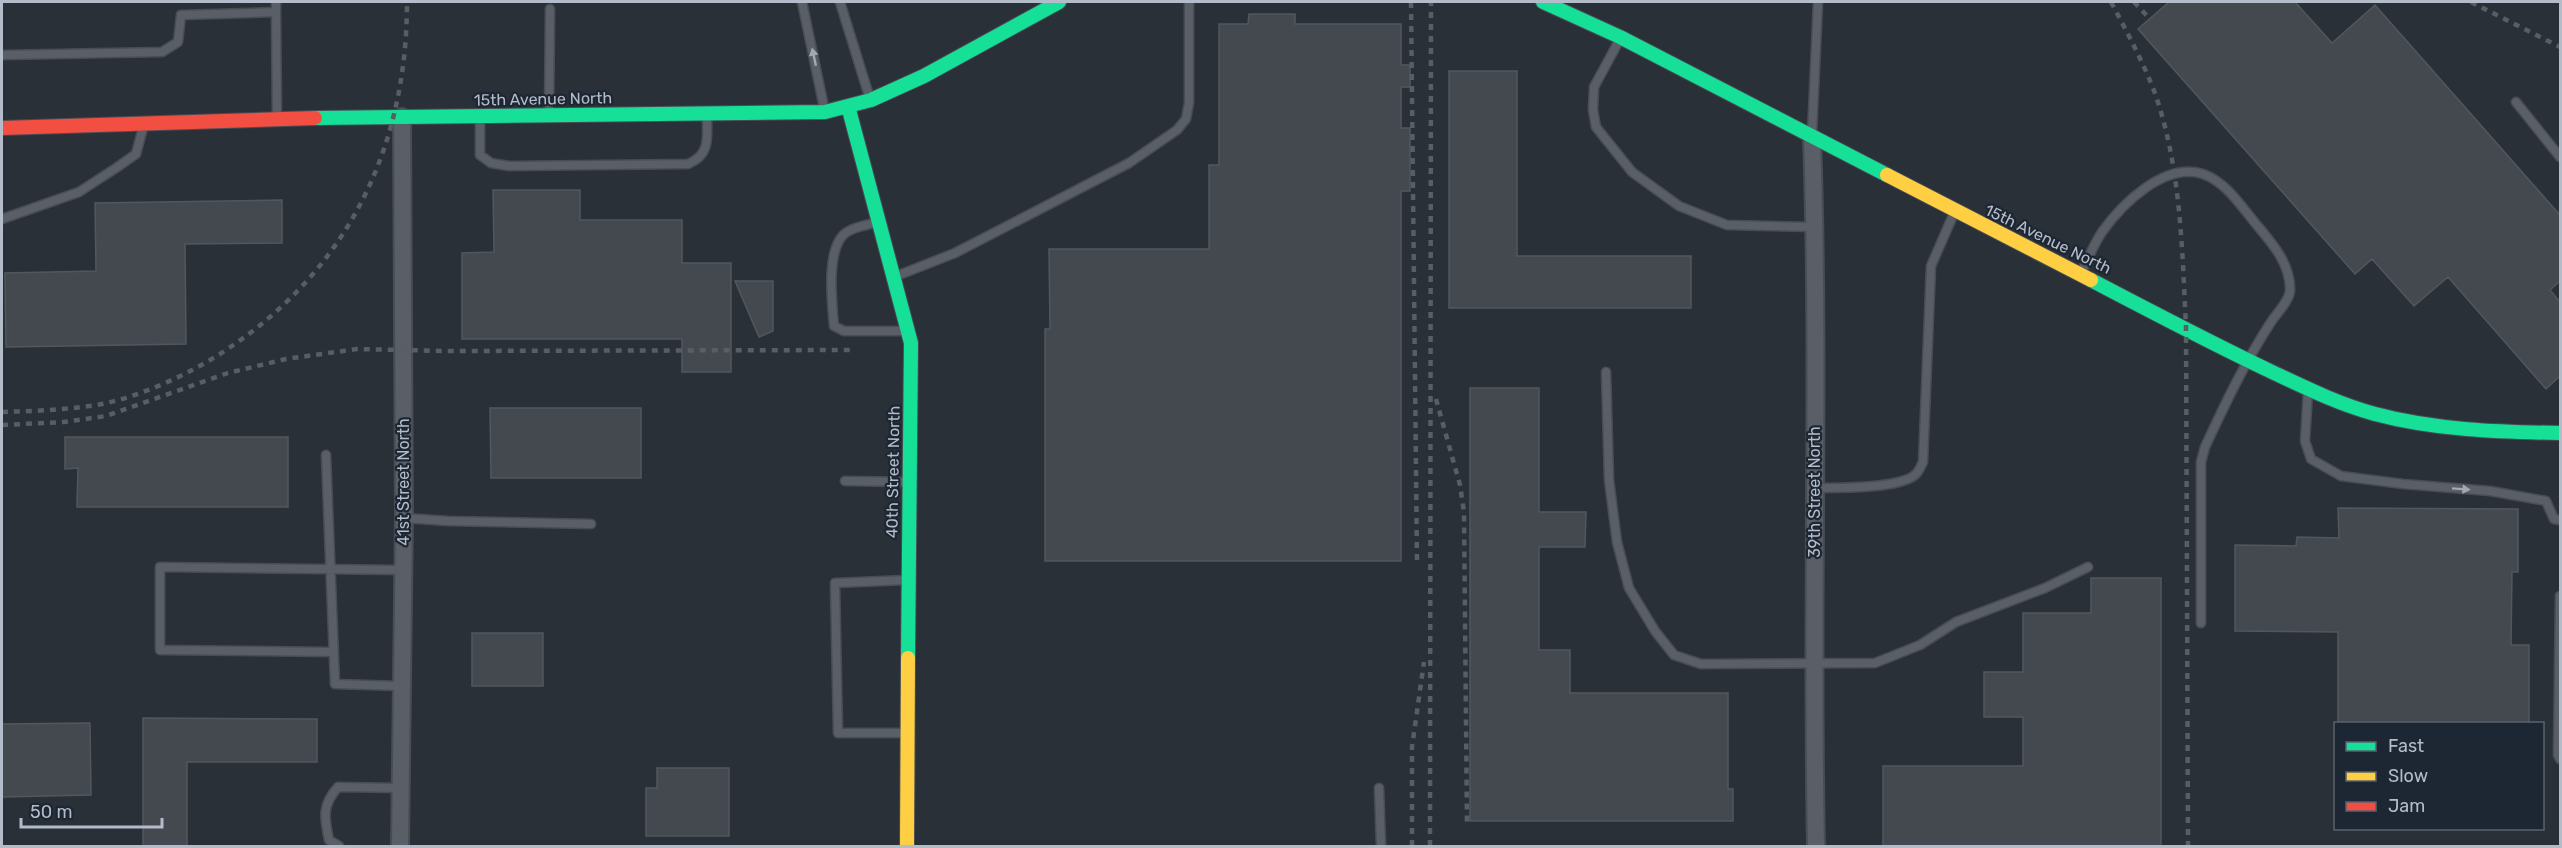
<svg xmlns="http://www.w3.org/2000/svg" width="2562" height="848" font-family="Rubik,sans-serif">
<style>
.building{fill:#444950;stroke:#52575f;stroke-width:1.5}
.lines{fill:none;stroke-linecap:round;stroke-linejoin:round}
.lane-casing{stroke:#484c53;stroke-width:11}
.street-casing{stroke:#484c53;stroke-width:20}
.fast-casing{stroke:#484c53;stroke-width:16}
.slow-casing{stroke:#484c53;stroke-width:16}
.jam-casing{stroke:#484c53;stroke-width:16}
.lane{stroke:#5a5e66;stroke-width:8}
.street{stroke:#5a5e66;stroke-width:16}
.fast{stroke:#16e098;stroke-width:14}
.slow{stroke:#ffcf43;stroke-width:14}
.jam{stroke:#f24e42;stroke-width:14}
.rail{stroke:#595d64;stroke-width:4.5;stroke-dasharray:6 6;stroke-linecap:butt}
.oneway{fill:#a2a9b5}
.labels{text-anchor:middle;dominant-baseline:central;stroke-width:4.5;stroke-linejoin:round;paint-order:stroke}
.street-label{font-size:16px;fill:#b4bcc9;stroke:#1d2633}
</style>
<rect width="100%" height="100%" fill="#2a3038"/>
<!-- building -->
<path class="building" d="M 2169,2 L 2295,2 L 2332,43 L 2375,5 L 2560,215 L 2560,281 L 2550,290 L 2560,302 L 2560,376 L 2546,389 L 2448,277 L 2414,306 L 2372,259 L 2355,274 L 2138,29 Z
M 1249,14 L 1295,14 L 1295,24 L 1401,24 L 1401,65 L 1410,65 L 1410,87 L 1401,87 L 1401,128 L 1410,128 L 1410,191 L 1401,191 L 1401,561 L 1045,561 L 1045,329 L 1050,329 L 1049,249 L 1209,249 L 1209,165 L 1219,165 L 1219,24 L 1248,24 Z
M 1449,71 L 1517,71 L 1517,256 L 1691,256 L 1691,308 L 1449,308 Z
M 493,190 L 580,190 L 580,220 L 682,220 L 682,263 L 731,263 L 731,372 L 682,372 L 682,339 L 462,339 L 462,253 L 494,252 Z
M 282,200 L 282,243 L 185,244 L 186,344 L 6,347 L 5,273 L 96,271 L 95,203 Z
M 735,281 L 773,281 L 773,331 L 759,337 Z
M 1470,388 L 1539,388 L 1539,512 L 1586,512 L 1585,547 L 1539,547 L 1539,650 L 1570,650 L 1570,693 L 1728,693 L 1728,789 L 1733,789 L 1733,821 L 1470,821 Z
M 490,408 L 641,408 L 641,478 L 491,478 Z
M 65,437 L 288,437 L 288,507 L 77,507 L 78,468 L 65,469 Z
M 2338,508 L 2518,509 L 2518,572 L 2512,572 L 2511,645 L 2529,645 L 2529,723 L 2338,723 L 2338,632 L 2235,631 L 2235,545 L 2296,546 L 2297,537 L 2339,538 Z
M 2091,578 L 2161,578 L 2161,846 L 1883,846 L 1883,766 L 2023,766 L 2023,717 L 1984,717 L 1984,672 L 2023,672 L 2023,613 L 2091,613 Z
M 472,633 L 543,633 L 543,686 L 472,686 Z
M 143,718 L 317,719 L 317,762 L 187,762 L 187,846 L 143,846 Z
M 90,723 L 91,795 L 2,797 L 2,724 Z
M 657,768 L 729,768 L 729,836 L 646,836 L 646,788 L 657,788 Z"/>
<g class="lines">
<!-- lane casing -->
<g class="lane-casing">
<path id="lane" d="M 802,2 L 825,112
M 840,2 L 870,99
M 276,12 L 277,120
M 1620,39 L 1594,87 L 1593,110 L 1596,127 L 1632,172 L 1679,206 L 1727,225 L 1815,227
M 2,55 L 162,52 L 178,42 L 181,15 L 276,12 L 276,2
M 2516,102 L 2560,157
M 549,115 L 550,9
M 480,116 L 480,155 L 491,163 L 509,166 L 688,164 C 711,154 707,138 707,115
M 1812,134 L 1818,2
M 2,219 L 79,192 L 116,168 L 136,154 L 144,124
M 878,222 C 868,225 856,226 847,232 C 825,246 832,303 834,326 L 844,331 L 907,331
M 2081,273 C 2088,259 2094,244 2102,232 C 2122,204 2164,162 2203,174 C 2226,182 2241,206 2256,224 C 2272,243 2291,264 2290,291 C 2289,301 2277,313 2271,322 C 2245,362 2225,404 2205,447 L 2201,462 L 2201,623
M 894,277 L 955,253 L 1129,163 L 1177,130 L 1186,119 L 1189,103 L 1189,2
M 1606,372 L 1609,480 L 1617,542 L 1629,588 L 1655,631 L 1674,655 L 1701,664 L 1875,663 L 1920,645 L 1956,622 L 2045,588 L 2088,567
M 2308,391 L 2305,441 L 2311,459 L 2341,476 L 2403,484 L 2490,491 L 2546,501 L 2554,519 L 2560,520
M 326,455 L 335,684 L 400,686
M 845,481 L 909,482
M 1815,488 C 1837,488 1901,489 1916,474 C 1919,471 1921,466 1923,462 L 1931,266 L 1955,211
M 404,518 L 448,521 L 591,524
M 907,580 L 835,583 L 838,733 L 907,733
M 2560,596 L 2558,755 L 2560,759
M 333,652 L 160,650 L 160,567 L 403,570
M 1379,788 L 1381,846
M 339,846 L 329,840 C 324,817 322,805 338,787 L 401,788"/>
</g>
<!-- street casing -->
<g class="street-casing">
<path id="street" d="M 1812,138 C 1820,374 1811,610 1816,846
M 400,846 L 404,518 L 402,117"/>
</g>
<!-- fast casing -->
<g class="fast-casing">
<path id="fast" d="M 1543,2 L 1620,37 L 1887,175
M 848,106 L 911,343 L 908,658
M 315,118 L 825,112 L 871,100 L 924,76 L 1059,2
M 2091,280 C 2150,311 2209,342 2270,371 C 2304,387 2338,404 2375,414 C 2435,430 2498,432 2560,433"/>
</g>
<!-- slow casing -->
<g class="slow-casing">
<path id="slow" d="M 1887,175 L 2091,280
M 907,846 L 908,658"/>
</g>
<!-- jam casing -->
<g class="jam-casing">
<path id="jam" d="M 2,128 L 315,118"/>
</g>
<!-- lane -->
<use href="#lane" class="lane"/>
<!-- street -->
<use href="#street" class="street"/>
<!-- fast -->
<use href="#fast" class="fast"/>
<!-- slow -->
<use href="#slow" class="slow"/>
<!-- jam -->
<use href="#jam" class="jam"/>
<!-- rail -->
<path class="rail" d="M 1411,2 L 1417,564
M 2111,2 C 2126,30 2141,58 2153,88 C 2181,163 2182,248 2186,327 L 2188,846
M 2134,2 L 2150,19
M 2471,2 L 2560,47
M 1436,399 L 1460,485 L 1464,512 L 1467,825
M 2,412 C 33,411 65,410 97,405 C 140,397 190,374 226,350 C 349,269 407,146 407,2
M 2,425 L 64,422 L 106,416 L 228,373 L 286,359 L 357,349 L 446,351 L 850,350
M 1412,846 L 1412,747 L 1424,662
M 1430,846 L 1431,2"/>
</g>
<!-- one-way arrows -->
<defs><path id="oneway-solid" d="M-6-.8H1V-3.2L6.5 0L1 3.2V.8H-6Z" transform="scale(1.5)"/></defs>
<g class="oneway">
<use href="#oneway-solid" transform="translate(814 57) rotate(-102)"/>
<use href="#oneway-solid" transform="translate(2461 489) rotate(4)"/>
</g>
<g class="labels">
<!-- street labels -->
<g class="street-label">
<text transform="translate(543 99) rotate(-1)">15th Avenue North</text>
<text transform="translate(2048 239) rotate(26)">15th Avenue North</text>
<text transform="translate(893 472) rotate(-89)">40th Street North</text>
<text transform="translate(403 482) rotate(-90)">41st Street North</text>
<text transform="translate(1814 492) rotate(-90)">39th Street North</text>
</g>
</g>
<!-- border -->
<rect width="2562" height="848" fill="none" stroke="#b4bcc9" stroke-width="6"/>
<!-- legend -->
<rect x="2334" y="722" width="210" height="108" fill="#1d2633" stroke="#59626f" stroke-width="1.5"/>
<rect x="2346" y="742" width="30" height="9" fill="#16e098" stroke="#59626f" stroke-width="1.5"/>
<text x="2388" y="752" font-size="18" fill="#b4bcc9">Fast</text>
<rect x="2346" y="772" width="30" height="9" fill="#ffcf43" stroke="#59626f" stroke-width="1.5"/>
<text x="2388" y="782" font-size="18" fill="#b4bcc9">Slow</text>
<rect x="2346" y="802" width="30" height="9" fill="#f24e42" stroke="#59626f" stroke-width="1.5"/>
<text x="2388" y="812" font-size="18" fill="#b4bcc9">Jam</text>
<!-- scale -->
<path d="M21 818v9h141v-9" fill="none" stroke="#b4bcc9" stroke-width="3"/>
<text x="30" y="818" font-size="18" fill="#b4bcc9" stroke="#1d2633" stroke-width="4.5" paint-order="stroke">50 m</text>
</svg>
